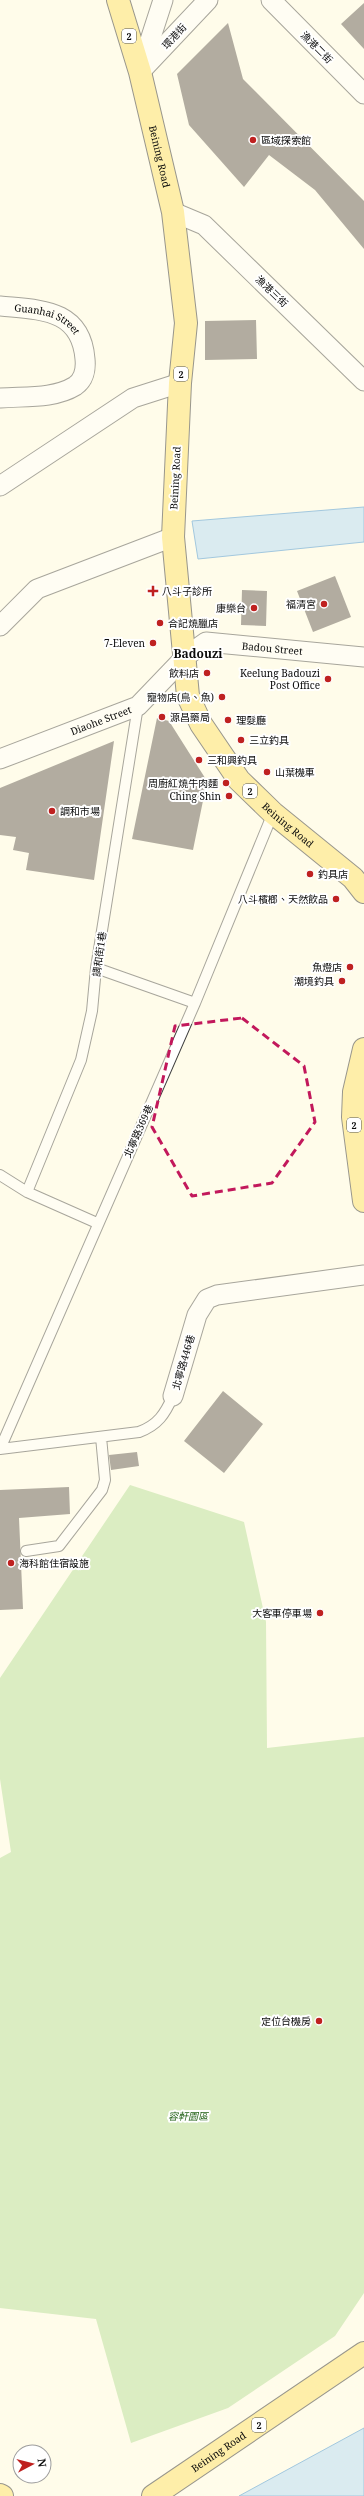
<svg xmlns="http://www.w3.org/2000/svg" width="364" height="2496" font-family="'Noto Serif','Noto Sans TC',serif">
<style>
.forest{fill:#afdb92}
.water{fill:#add8f8;stroke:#3289d1}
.building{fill:#544d47}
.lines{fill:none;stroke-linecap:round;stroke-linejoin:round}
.service-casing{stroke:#3e3e3e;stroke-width:12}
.minor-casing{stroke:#3e3e3e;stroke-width:21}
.primary-casing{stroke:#1c1c1c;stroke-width:24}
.service{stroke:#fff;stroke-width:10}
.minor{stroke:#fff;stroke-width:19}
.primary{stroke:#fdde5c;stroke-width:22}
.marked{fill:none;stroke:#c2185b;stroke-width:3;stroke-dasharray:8 5;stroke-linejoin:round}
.poi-dot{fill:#bf2120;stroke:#fff;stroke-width:1.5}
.labels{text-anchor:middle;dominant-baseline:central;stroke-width:4;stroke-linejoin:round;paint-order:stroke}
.shield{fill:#fff;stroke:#545454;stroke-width:1}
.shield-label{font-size:9px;font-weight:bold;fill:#0b0b0b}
.street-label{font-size:10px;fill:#0b0b0b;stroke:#fff}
.poi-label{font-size:10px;fill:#0b0b0b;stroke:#fff;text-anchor:end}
.park-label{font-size:10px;font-style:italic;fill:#26641b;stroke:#fff}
.quarter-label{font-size:12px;font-weight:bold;fill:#0b0b0b;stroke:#fff}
</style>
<rect width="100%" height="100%" fill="#fffcea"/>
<!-- forest -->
<path class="forest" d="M 130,1485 L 244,1522 L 266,1622 L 267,1748 L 364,1737 L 364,2293 L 335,2336 L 228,2408 L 131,2443 L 96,2319 L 0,2308 L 0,1858 L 11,1852 L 0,1779 L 0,1678 Z"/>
<!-- water -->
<path class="water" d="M 364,507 L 364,542 L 198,559 L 192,521 Z
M 364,2428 L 364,2496 L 239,2496 Z"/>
<!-- building -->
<path class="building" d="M 364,3 L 364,49 L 341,24 Z
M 228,23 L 243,79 L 364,201 L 364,249 L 315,190 L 269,155 L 244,187 L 189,125 L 177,74 Z
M 256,320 L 257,359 L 205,360 L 205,321 Z
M 335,576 L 351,617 L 313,632 L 297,591 Z
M 242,590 L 267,591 L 266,626 L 241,625 Z
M 157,718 L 169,721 L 207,781 L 193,850 L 132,839 Z
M 114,741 L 94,880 L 26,870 L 29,853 L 13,850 L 16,837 L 0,835 L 0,788 Z
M 223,1391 L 263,1424 L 224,1473 L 184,1441 Z
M 137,1452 L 139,1466 L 111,1470 L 109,1455 Z
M 69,1487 L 70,1514 L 19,1518 L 23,1609 L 0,1610 L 0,1490 Z"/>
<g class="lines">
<!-- service casing -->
<g class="service-casing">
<path id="service" d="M 96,968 L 195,1003
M 0,1175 L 27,1192 L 97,1223
M 27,1192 L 81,1060 L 92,1011 L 96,968 L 138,706
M 0,1449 L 195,1003 L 273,813
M 0,1449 L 139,1432 C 158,1425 165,1414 173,1396
M 26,1551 L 59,1546 L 102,1490 L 105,1480 L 101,1437"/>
</g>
<!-- minor casing -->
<g class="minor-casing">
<g id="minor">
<path d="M 271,0 L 364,94"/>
<path d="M 142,65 L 163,0"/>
<path d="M 140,72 L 208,0"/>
<path d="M 173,212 L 204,225 L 364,381"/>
<path id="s1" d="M 0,306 C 39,310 81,308 85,359 C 86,369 84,380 75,386 C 54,399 24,396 0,398"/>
<path d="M 0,486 L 133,398 L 180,383"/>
<path d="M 0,626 L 37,589 L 173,537"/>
<path id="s2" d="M 0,759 L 138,706 L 185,657 L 206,642 L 364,657"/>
<path d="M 173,1396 L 197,1315 L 207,1299 L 217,1295 L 364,1275"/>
</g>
</g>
<!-- primary casing -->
<g class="primary-casing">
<g id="primary">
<path id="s3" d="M 118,0 L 140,72 L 173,212 L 186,323 L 180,383 L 173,537 L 188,696 L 201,724 L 239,780 L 273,813 L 353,878 L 364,892"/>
<path d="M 364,1049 L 354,1092 L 353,1117 L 364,1201"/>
<path d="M 0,2495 L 2,2496"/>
<path id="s4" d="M 153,2496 L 364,2353"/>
</g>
</g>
<!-- service -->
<use href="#service" class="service"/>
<!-- minor -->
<use href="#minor" class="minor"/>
<!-- primary -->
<use href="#primary" class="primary"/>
</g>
<!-- marked area -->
<path d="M0 0H364V2496H0ZM 242,1018 L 304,1066 L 315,1122 L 272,1183 L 192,1196 L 152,1127 L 175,1026 Z" fill="#fffcea" fill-opacity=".55" fill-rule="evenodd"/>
<path class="marked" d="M 242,1018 L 304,1066 L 315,1122 L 272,1183 L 192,1196 L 152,1127 L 175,1026 Z"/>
<!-- markers -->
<g class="poi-dot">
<circle cx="253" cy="140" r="4"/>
<path d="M151 585h4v4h4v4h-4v4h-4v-4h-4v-4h4z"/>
<circle cx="324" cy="604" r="4"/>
<circle cx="254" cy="608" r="4"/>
<circle cx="160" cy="623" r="4"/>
<circle cx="153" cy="643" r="4"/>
<circle cx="207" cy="673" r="4"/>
<circle cx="328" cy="679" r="4"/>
<circle cx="222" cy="697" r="4"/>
<circle cx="162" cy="717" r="4"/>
<circle cx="228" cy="720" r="4"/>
<circle cx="241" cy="740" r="4"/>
<circle cx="199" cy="760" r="4"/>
<circle cx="267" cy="772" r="4"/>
<circle cx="226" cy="783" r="4"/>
<circle cx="229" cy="796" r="4"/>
<circle cx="52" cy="811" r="4"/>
<circle cx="310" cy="874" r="4"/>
<circle cx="336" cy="899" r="4"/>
<circle cx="350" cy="967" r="4"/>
<circle cx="342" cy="981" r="4"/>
<circle cx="11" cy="1563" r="4"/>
<circle cx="320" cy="1613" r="4"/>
<circle cx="319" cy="2021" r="4"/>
</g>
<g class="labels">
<!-- shield labels -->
<g class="shield">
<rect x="122" y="29" width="14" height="14" rx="3"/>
<rect x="174" y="367" width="14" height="14" rx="3"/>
<rect x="243" y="784" width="14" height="14" rx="3"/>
<rect x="347" y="1118" width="14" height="14" rx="3"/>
<rect x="252" y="2418" width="14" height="14" rx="3"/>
</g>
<g class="shield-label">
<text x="129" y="36">2</text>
<text x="181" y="374">2</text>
<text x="250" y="791">2</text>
<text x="354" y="1125">2</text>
<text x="259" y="2425">2</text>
</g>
<!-- street labels -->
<g class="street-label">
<text transform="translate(174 36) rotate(-47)">環港街</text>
<text transform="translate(317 47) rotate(45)">漁港二街</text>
<text stroke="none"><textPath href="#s3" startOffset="162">Beining Road</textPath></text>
<text transform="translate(272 291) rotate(44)">漁港三街</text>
<text stroke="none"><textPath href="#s1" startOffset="50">Guanhai Street</textPath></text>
<text transform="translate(175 478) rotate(-87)">Beining Road</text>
<text stroke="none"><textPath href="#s2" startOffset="308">Badou Street</textPath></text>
<text stroke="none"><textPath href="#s2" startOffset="108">Diaohe Street</textPath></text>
<text stroke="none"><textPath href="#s3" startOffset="870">Beining Road</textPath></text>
<text transform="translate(99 954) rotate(-82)">調和街1巷</text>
<text transform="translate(138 1131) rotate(-66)">北寧路369巷</text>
<text transform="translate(183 1362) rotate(-74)">北寧路446巷</text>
<text stroke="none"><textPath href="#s4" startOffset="79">Beining Road</textPath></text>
</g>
<!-- poi labels -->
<g class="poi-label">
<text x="261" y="140" text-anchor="start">區域探索館</text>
<text x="162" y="591" text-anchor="start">八斗子診所</text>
<text x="316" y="604">福清宮</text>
<text x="246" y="608">康樂台</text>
<text x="168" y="623" text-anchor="start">合記燒臘店</text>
<text x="145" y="643">7-Eleven</text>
<text x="199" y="673">飲料店</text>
<text x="320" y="673">Keelung Badouzi<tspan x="320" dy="12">Post Office</tspan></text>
<text x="214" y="697">寵物店(鳥、魚)</text>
<text x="170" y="717" text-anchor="start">源昌藥局</text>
<text x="236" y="720" text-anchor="start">理髮廳</text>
<text x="249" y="740" text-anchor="start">三立釣具</text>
<text x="207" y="760" text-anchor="start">三和興釣具</text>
<text x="275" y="772" text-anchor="start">山葉機車</text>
<text x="218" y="783">周廚紅燒牛肉麵</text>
<text x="221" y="796">Ching Shin</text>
<text x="60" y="811" text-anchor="start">調和市場</text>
<text x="318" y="874" text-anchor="start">釣具店</text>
<text x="328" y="899">八斗檳榔、天然飲品</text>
<text x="342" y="967">魚燈店</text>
<text x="334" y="981">潮境釣具</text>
<text x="19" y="1563" text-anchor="start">海科館住宿設施</text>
<text x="312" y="1613">大客車停車場</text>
<text x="311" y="2021">定位台機房</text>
</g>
<!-- park labels -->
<g class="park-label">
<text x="188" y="2116">容軒園區</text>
</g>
<!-- quarter labels -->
<g class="quarter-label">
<text x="198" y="653">Badouzi</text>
</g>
</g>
<!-- north arrow -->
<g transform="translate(32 2464) rotate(83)"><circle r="19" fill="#ffffff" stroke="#9d9d9d"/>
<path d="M0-3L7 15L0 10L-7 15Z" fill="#bf2120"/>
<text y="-6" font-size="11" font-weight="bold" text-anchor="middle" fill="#0b0b0b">N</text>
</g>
</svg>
